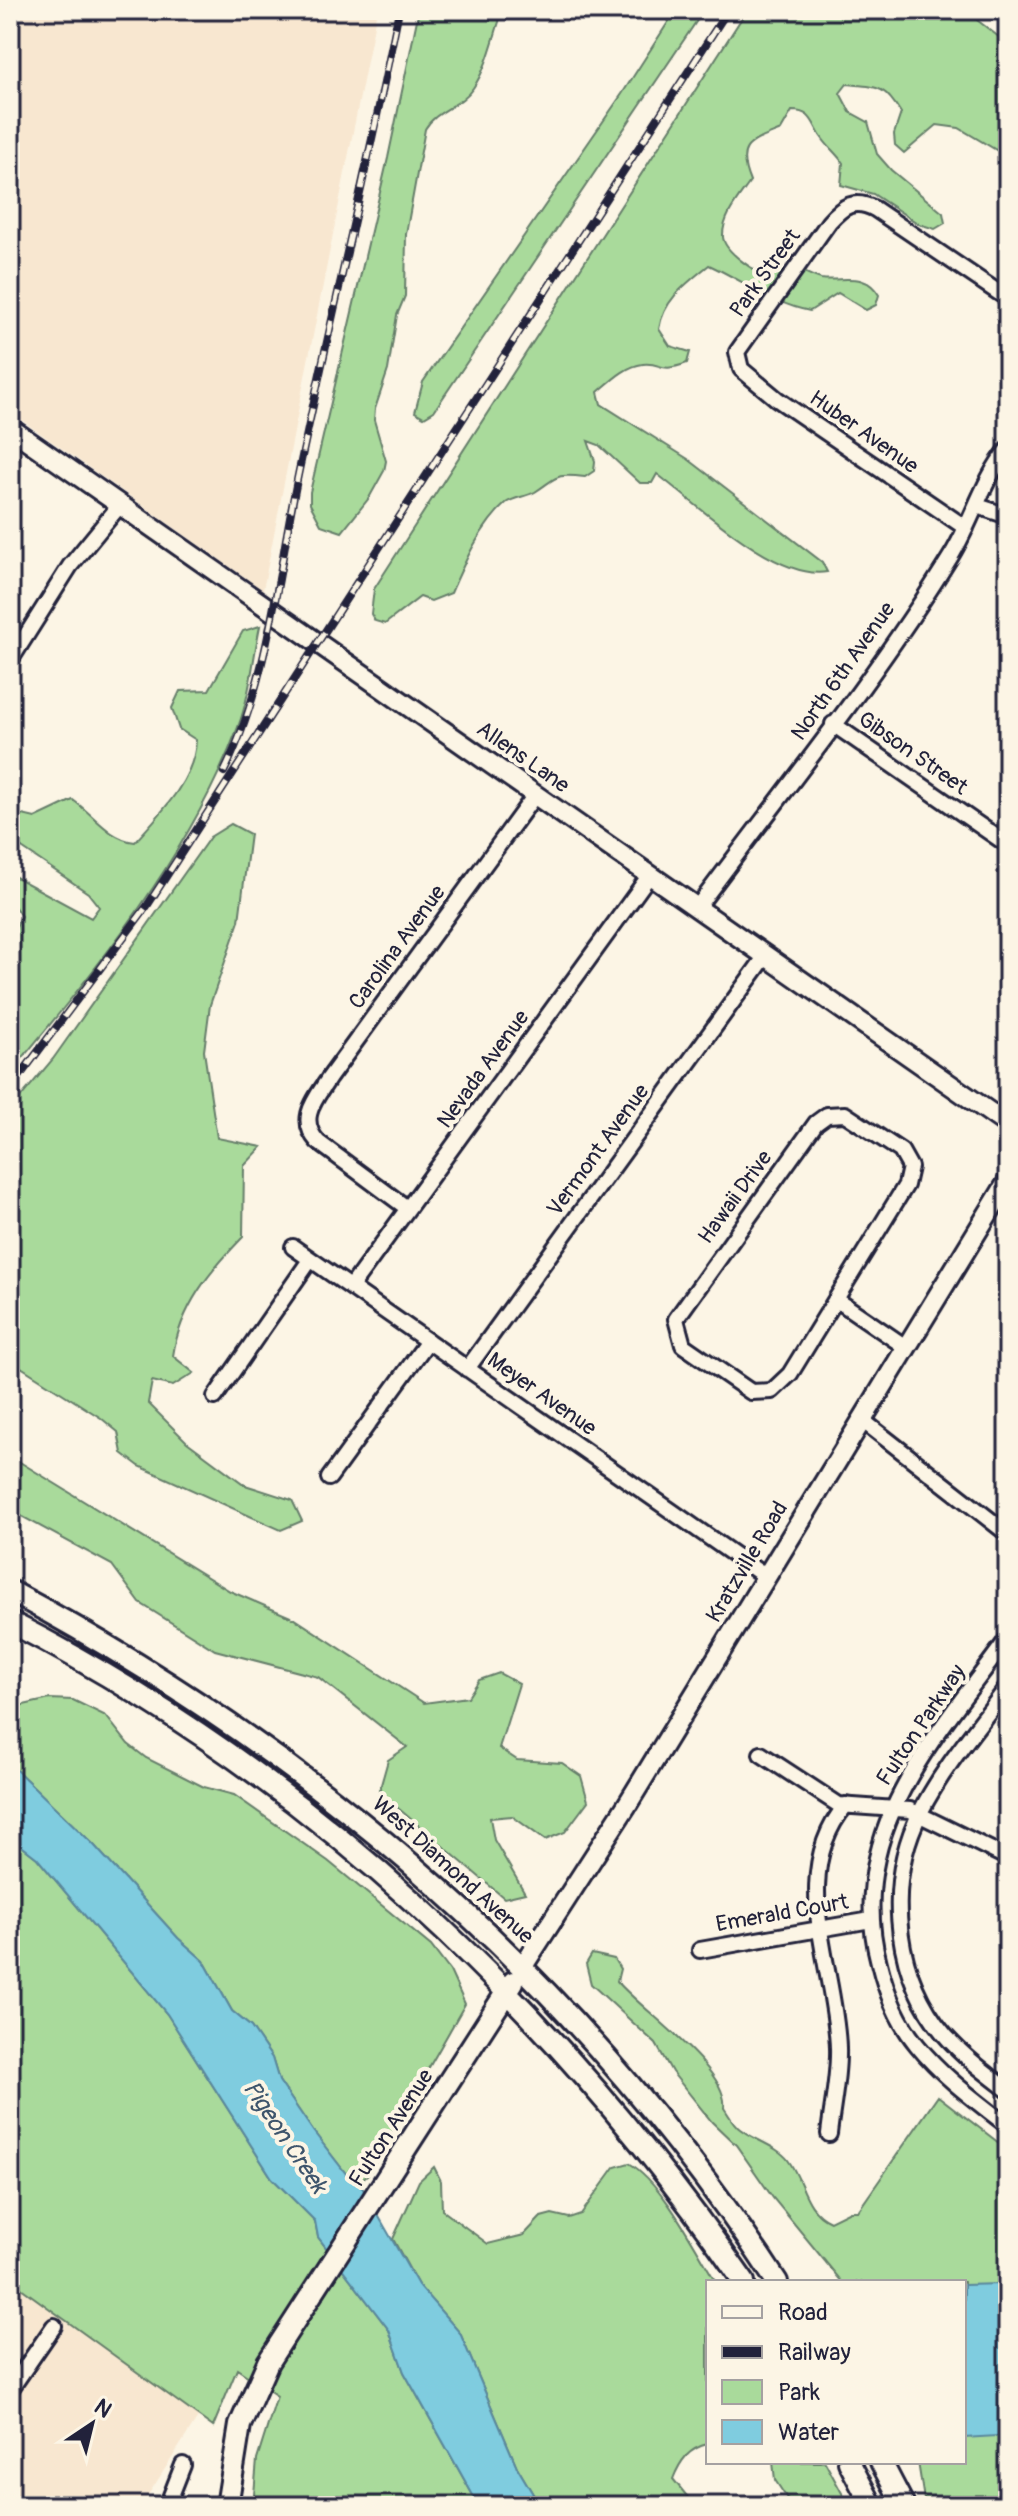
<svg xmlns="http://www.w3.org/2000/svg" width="1018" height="2516" font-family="Pangolin,sans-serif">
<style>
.built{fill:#f8e7d0}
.green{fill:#a9da9b;stroke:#667e6b;stroke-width:2}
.water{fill:#7fccdf;stroke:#5a889d;stroke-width:2}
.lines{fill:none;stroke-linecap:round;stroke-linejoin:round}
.street-casing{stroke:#22223b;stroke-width:20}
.secondary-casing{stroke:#22223b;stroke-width:24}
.primary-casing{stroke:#22223b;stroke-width:26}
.street{stroke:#fcf5e5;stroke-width:14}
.secondary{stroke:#fcf5e5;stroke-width:18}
.primary{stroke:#fcf5e5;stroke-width:20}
.rail-casing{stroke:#22223b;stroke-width:8}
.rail{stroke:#fcf5e5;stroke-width:5;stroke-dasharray:15;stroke-linecap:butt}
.labels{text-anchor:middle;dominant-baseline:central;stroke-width:8;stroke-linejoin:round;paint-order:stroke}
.street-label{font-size:22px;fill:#22223b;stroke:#fcf5e5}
.water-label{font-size:24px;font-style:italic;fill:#3e556c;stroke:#fcf5e5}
</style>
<rect width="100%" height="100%" fill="#fcf5e5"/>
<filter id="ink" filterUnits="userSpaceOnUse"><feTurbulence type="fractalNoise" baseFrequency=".0125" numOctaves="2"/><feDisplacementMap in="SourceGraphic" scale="16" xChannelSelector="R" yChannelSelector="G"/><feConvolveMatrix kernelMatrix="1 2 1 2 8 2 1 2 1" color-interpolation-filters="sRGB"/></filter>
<g filter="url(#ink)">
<!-- built -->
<path class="built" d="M 10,10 L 377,10 L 263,590 L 10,412 Z
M 10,2280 L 199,2416 L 141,2506 L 10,2506 Z"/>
<!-- green -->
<path class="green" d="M 419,10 L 503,10 C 494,34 488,67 473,88 C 461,106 436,110 425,129 L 406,234 L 405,296 L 397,315 L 388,370 L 375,409 L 374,420 L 386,461 L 384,471 L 369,498 L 342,532 L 321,525 L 310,504 L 310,492 L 388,158 Z
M 676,10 L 704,10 L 434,411 L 424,417 L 415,412 L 423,382 L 622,94 Z
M 747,10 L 964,10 L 1008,44 L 1008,157 L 959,128 L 937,125 L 904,153 L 895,145 L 894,134 L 901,113 C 884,85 879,87 847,84 L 840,93 L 850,112 L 868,122 L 877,154 L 891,170 L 943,213 L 945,223 L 935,229 L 919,224 L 873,194 L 841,185 L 843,163 C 837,154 828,147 822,138 C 812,124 813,111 792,111 L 781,130 C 749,143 735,145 750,182 C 739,198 722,217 723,237 C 724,251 756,274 769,275 C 777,275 785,269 792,266 C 801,270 812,277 821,279 C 843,282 865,271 879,295 L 876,305 L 866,310 L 838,293 L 810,311 C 775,305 742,280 709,265 C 687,283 664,299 659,329 L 670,346 L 690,352 L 687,363 C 658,374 663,362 643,364 C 625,366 610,382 598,392 L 601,404 L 688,459 L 822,562 L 827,572 C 776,581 697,504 657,474 L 652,483 L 640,483 L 599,445 L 588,441 L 595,461 L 594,471 L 585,477 C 554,473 558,477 535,492 C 526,497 514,497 506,503 C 481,525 464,563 451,593 L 431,601 L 420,597 L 385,624 L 375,621 L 371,614 L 374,589 Z
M 260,626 C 253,659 250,696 238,727 C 189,857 98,967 10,1073 L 10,941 L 21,916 L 10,900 L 10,874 L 91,918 L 99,907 L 88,893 L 10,840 L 10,812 L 35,818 L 73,800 C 94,815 109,839 135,842 C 160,814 195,779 196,740 L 179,729 L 172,708 L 180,691 L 209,690 L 243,631 Z
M 231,824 L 250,834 L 239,921 L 210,1005 L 204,1051 L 217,1138 L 262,1147 L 244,1166 L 243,1237 C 210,1271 180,1307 173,1356 L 194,1373 L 173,1386 L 152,1381 L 148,1403 L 187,1442 L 245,1485 L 292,1500 L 302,1521 L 281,1530 L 139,1466 L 122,1453 L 118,1432 L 101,1418 L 10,1360 L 10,1110 L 53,1059 L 210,837 Z
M 10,1456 L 230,1591 L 295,1619 L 424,1703 L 468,1697 L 479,1680 L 499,1673 L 519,1684 L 499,1748 L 517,1760 L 562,1763 L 581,1776 L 588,1801 L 565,1832 L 545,1840 L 512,1816 L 490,1818 L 494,1840 L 525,1893 L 504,1898 L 379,1792 L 388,1760 L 407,1747 L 318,1677 L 215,1650 L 140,1603 L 112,1565 L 10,1510 Z
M 50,1699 L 73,1700 L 106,1716 L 128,1744 L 146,1758 L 204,1787 L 234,1795 L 328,1861 L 431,1946 L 450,1971 L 465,2004 L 369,2173 L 359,2182 L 347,2175 L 313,2131 L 279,2081 L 272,2058 L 251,2027 L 232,2011 L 204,1961 L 178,1938 L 93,1844 L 10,1764 L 10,1708 Z
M 10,1837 L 37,1858 L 167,2014 L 272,2178 L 315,2221 L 318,2237 L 389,2330 L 404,2372 L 479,2506 L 253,2506 L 257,2460 L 277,2396 L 237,2369 L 213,2427 L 10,2280 Z
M 592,1954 L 614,1959 L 620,1969 L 617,1981 C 641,2010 730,2070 724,2108 C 729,2115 733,2124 740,2129 C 754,2140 777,2146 788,2160 C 804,2181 804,2210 830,2221 L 850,2211 L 858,2211 L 938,2096 L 1008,2150 L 1008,2506 L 925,2506 L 918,2462 L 964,2462 L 964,2282 L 842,2282 L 773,2198 L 736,2145 L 712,2122 L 672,2072 L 656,2044 L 591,1984 L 586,1964 Z
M 629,2163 C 663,2183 695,2248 716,2282 L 708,2282 L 708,2444 C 689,2448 680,2461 673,2479 L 695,2506 L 540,2506 L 517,2467 L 460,2333 L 418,2285 L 393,2239 L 419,2181 L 434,2167 L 441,2181 L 442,2210 L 488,2244 L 524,2235 L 541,2217 L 552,2214 L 569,2218 L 581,2214 L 615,2167 Z
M 773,2462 L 825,2462 L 849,2506 L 792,2506 L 775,2480 Z"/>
<!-- water -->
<path class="water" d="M 10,1764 L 93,1844 L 178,1938 L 204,1961 L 232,2011 L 251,2027 L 272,2058 L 279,2081 L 313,2131 L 347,2175 L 359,2182 L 418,2285 L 460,2333 L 517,2467 L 540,2506 L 479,2506 L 404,2372 L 389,2330 L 318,2237 L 315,2221 L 272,2178 L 167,2014 L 37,1858 L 10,1837 Z
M 1008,2279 L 1008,2446 L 997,2436 L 964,2438 L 964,2285 L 1001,2284 Z"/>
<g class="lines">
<!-- street casing -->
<g class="street-casing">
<path id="street" d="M 977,506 L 1008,516
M 966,528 L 777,399 L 741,369 L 737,352 L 829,222 C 843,206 854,198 875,209 L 1008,299
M 10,661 L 70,566 L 120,505
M 833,724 L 1008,845
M 696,909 C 782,793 875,679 951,556 C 973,520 982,481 1008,449
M 845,1114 L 901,1151 L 910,1167 L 906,1185 L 790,1374 L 772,1391 L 751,1392 L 683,1345 L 676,1319 L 816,1123 L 827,1115 Z
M 407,1208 L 318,1142 C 297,1119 315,1100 329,1078 L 535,795
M 293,1247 L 766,1577
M 351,1287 L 649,876
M 837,1300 L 907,1348
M 467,1369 L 765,957
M 215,1397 L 310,1260
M 862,1420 L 1008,1534
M 329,1478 L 428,1341
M 1008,1638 C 936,1737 844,1832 879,1963 C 886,1992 898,2022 917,2045 C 943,2077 976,2101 1008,2126
M 1008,1686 C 979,1726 944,1766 921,1811 C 887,1877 892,1963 936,2024 C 956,2051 982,2070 1008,2090
M 761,1754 L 839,1805 L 910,1810 L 1008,1858
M 700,1950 L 871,1920
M 829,2134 C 832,2106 839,2076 838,2048 C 836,1970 787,1874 846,1805
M 10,2390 L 54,2326
M 167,2506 L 183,2465"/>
</g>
<!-- secondary casing -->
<g class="secondary-casing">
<path id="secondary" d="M 10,428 L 1008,1125
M 523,1966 L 627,1805 L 1008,1181"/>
</g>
<!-- primary casing -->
<g class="primary-casing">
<path id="primary" d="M 10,1591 C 323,1758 582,1984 777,2282
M 10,1622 C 309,1775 554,2007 744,2282
M 849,2462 L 872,2506
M 881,2462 L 904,2506
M 227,2506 L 240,2425 L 268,2362 L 513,1982"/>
</g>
<!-- street -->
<use href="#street" class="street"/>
<!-- secondary -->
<use href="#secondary" class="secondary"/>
<!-- primary -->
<use href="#primary" class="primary"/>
<!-- rail casing -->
<g class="rail-casing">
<path id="rail" d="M 224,772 C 271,676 278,565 301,461 C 333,310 369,161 399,10
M 10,1089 L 147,906 L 728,10"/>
</g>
<!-- rail -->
<use href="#rail" class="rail"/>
</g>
</g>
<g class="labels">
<!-- street labels -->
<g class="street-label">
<text transform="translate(765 273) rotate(-54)">Park Street</text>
<text transform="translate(864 432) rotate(35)">Huber Avenue</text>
<text transform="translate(843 671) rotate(-55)">North 6th Avenue</text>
<text transform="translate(913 753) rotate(35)">Gibson Street</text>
<text transform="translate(523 757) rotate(35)">Allens Lane</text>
<text transform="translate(397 947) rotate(-54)">Carolina Avenue</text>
<text transform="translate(483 1069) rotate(-54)">Nevada Avenue</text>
<text transform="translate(598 1150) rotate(-54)">Vermont Avenue</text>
<text transform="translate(735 1197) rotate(-54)">Hawaii Drive</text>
<text transform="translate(542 1394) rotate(35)">Meyer Avenue</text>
<text transform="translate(747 1562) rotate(-59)">Kratzville Road</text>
<text transform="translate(921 1725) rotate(-56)">Fulton Parkway</text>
<text transform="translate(453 1870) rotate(42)">West Diamond Avenue</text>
<text transform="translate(782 1913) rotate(-10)">Emerald Court</text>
<text transform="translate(391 2128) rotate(-57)">Fulton Avenue</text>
</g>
<!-- water labels -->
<g class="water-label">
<text transform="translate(285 2137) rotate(56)">Pigeon Creek</text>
</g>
</g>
<!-- margin -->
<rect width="1018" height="2516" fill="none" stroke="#fcf5e5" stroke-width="40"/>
<rect x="20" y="20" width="978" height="2476" fill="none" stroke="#22223b" stroke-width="3" filter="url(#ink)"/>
<!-- legend -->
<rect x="706" y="2280" width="260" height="184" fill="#fcf5e5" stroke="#a5a1a1" stroke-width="2"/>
<rect x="722" y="2306" width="40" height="12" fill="#fcf5e5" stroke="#a5a1a1" stroke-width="2"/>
<text x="778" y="2320" font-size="24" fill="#22223b">Road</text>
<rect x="722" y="2346" width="40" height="12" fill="#22223b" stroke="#a5a1a1" stroke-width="2"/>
<text x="778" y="2360" font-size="24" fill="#22223b">Railway</text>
<rect x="722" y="2380" width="40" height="24" fill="#a9da9b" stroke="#a5a1a1" stroke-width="2"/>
<text x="778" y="2400" font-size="24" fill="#22223b">Park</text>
<rect x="722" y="2420" width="40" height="24" fill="#7fccdf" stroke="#a5a1a1" stroke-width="2"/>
<text x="778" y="2440" font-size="24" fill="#22223b">Water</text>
<!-- north arrow -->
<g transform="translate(92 2424) rotate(35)" stroke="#fcf5e5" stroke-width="6" paint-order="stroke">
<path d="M0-6L14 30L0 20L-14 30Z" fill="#22223b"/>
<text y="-12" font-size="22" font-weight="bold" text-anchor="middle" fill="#22223b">N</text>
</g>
</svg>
